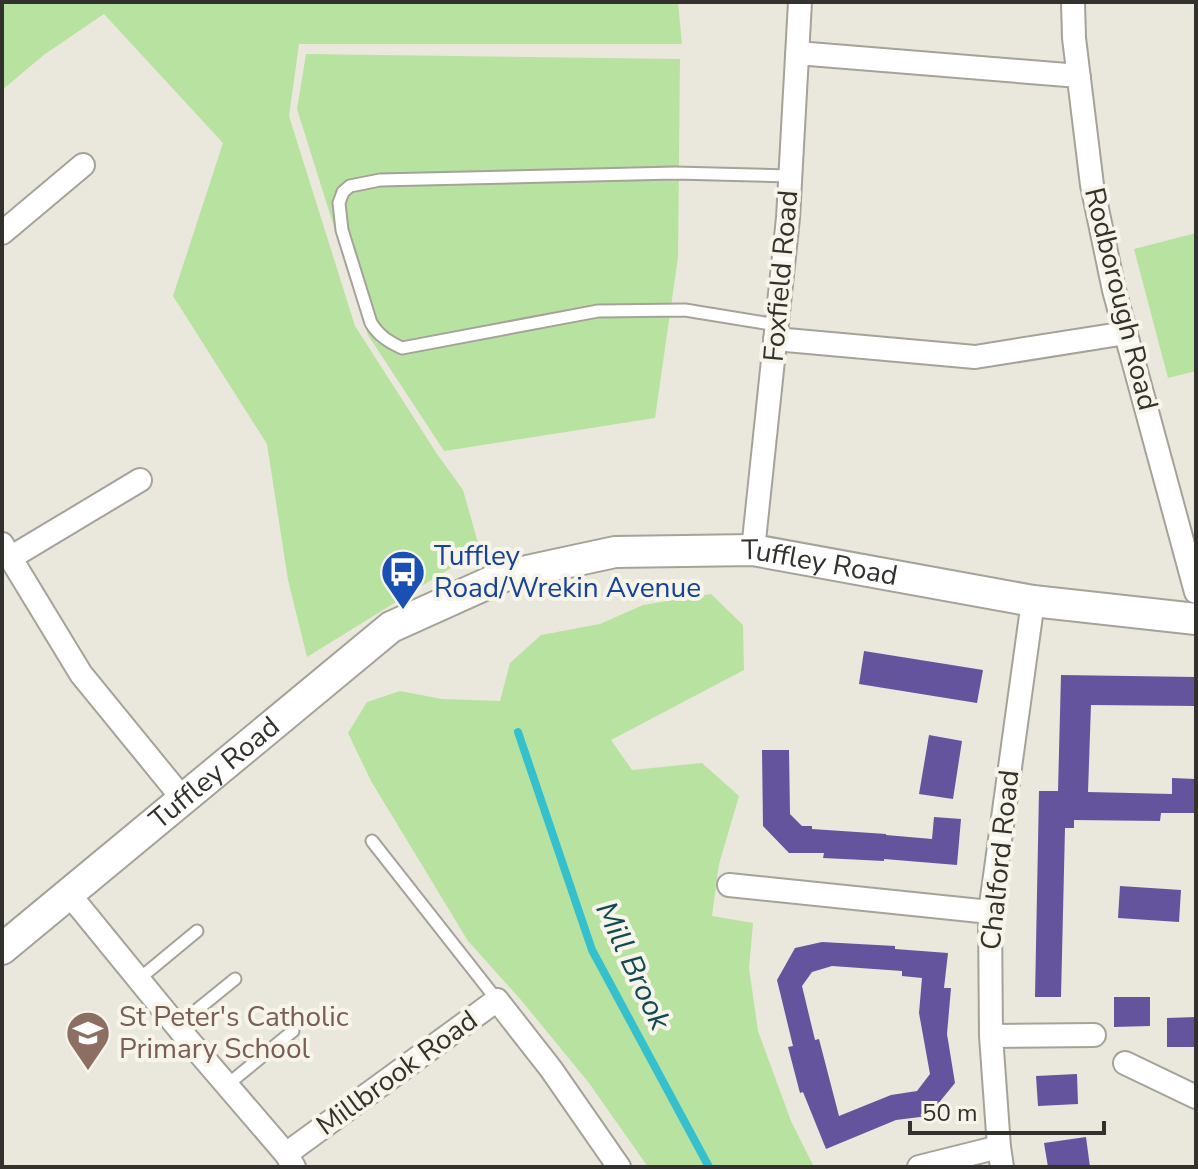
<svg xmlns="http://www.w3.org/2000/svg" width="1198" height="1169" font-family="'Nunito Sans',sans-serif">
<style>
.green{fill:#b8e2a0}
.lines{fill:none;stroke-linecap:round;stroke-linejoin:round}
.stream{stroke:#35c0cd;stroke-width:8}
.building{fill:#64549d;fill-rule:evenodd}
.lane-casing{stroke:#a5a299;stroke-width:15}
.street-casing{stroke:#a5a299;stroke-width:26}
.secondary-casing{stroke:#a5a299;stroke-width:34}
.lane{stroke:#fff;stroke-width:11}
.street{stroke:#fff;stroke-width:22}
.secondary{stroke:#fff;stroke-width:30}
.labels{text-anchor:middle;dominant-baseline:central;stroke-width:8;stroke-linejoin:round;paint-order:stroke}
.street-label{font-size:28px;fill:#32312d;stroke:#f7f4ea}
.transit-label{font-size:28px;fill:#164399;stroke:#f7f4ea;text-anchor:start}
.education-label{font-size:28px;fill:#785e54;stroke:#f7f4ea;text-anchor:start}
.water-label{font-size:30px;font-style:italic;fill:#114b51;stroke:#f7f4ea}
</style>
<rect width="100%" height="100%" fill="#eae7dd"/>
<!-- green -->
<path class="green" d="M 3,2 L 678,2 L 682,44 L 299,44 L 289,116 L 355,326 L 437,454 L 463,490 L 480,550 L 307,657 L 288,580 L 267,444 L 173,296 L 223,143 L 104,14 L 45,54 L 2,90 Z
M 306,54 L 680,59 L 678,257 L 655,418 L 444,451 L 368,335 L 297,109 Z
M 1196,233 L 1196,371 L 1168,378 L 1134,249 Z
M 711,594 L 743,625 L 744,670 L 611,740 L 632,770 L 702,763 L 739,796 L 719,864 L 712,916 L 753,923 L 749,968 L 758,1031 L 791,1121 L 814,1167 L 648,1167 L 589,1083 L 521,1000 L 468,941 L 371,781 L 348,733 L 367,702 L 400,691 L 442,699 L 500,701 L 510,663 L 541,635 L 600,624 L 643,605 Z"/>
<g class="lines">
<!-- stream -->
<path class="stream" d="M 518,732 L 592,950 L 709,1167"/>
</g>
<!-- building -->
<path class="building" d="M 864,651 L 983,670 L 977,703 L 859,684 Z
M 1061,675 L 1196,677 L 1196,706 L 1091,705 L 1088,792 L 1172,794 L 1172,778 L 1196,779 L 1196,813 L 1161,813 L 1160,821 L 1074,820 L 1074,828 L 1065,828 L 1061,997 L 1035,997 L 1039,791 L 1058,791 Z
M 929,735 L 962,741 L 953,799 L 919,794 Z
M 762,750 L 789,750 L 790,814 L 802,826 L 812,826 L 812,829 L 886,834 L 886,835 L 932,839 L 934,817 L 961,819 L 957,865 L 884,859 L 884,861 L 823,858 L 824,853 L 789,853 L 763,826 Z
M 1120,886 L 1181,890 L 1179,922 L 1118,918 Z
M 822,942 L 895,946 L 895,949 L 948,953 L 944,988 L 951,988 L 947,1034 L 955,1083 L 928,1116 L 896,1120 L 826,1149 L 803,1092 L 800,1093 L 788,1047 L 793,1046 L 777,980 L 795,948 ZM 832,966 L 902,971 L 902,976 L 922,978 L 919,1013 L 930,1074 L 917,1091 L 891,1095 L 839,1116 L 819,1039 L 815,1040 L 802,986 L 812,972 Z
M 1114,997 L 1150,997 L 1150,1026 L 1114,1027 Z
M 1196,1017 L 1196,1047 L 1167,1047 L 1167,1018 Z
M 1077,1074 L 1078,1104 L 1038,1106 L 1036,1076 Z
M 1086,1137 L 1090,1167 L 1048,1167 L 1044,1143 Z"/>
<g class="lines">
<!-- lane casing -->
<g class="lane-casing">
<path id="lane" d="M 777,325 L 685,310 L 598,311 L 402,348 C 389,342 379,336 371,323 L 342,230 L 339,203 L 343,192 L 350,186 L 380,180 L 675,173 L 790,176
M 372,841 L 497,1000
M 139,979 L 197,931
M 177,1026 L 235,979
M 227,1085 L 293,1031"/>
</g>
<!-- street casing -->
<g class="street-casing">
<path id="street" d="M 1073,2 L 1074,38 L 1092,185 L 1114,290 L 1196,592
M 797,53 L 1079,76
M 2,233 L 83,165
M 775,339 L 975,357 L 1126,333
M 2,544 L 81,674 L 183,799
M 753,550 L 788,218 L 800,2
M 10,558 L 140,480
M 729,885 L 990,912
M 69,894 L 189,1041 L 286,1154 L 294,1167
M 991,1036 L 1094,1035
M 1125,1063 L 1196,1097
M 286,1154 L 497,1000 L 551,1069 L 619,1167
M 919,1167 L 999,1147
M 1002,1167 L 999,1147 L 991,1036 L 990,912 L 1033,601"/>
</g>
<!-- secondary casing -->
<g class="secondary-casing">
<g id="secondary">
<path id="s1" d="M 2,949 L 391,627 L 504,576 L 615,552 L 753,550 L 1033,601 L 1196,619"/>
</g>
</g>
<!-- lane -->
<use href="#lane" class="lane"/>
<!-- street -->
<use href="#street" class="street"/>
<!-- secondary -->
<use href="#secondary" class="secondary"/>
</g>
<!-- icons -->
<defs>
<g id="bus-pin" transform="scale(2.3)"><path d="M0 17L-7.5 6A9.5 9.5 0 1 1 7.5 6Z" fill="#1a4fb4" stroke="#f7f4ea"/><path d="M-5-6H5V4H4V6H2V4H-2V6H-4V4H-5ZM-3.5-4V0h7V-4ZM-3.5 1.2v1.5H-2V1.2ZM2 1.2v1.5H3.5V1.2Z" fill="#fff"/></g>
<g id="school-pin" transform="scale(2.3)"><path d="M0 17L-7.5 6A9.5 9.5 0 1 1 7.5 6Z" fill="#8d6e63" stroke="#f7f4ea"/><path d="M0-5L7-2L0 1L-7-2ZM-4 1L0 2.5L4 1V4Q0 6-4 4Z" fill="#fff"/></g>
</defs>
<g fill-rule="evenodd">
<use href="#bus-pin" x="403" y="572"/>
<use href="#school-pin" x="88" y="1033"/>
</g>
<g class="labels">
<!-- street labels -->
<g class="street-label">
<text transform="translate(781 276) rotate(-85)">Foxfield Road</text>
<text transform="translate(1121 299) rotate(76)">Rodborough Road</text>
<text stroke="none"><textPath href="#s1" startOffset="948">Tuffley Road</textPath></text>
<text stroke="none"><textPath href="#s1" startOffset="276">Tuffley Road</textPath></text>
<text transform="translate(1000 860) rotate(-84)">Chalford Road</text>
<text transform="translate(397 1073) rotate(-36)">Millbrook Road</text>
</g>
<!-- transit labels -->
<g class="transit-label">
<text x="434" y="556">Tuffley<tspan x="434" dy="32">Road/Wrekin Avenue</tspan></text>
</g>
<!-- education labels -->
<g class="education-label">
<text x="119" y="1017">St Peter's Catholic<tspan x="119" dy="32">Primary School</tspan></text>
</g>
<!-- water labels -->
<g class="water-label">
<text transform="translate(633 966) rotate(65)">Mill Brook</text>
</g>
</g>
<!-- border -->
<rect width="1198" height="1169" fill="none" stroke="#32312d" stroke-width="8"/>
<!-- scale -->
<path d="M910 1121v12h194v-12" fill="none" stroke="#32312d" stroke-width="4"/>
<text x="922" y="1121" font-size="24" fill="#32312d" stroke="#f7f4ea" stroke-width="6" paint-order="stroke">50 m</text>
</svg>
